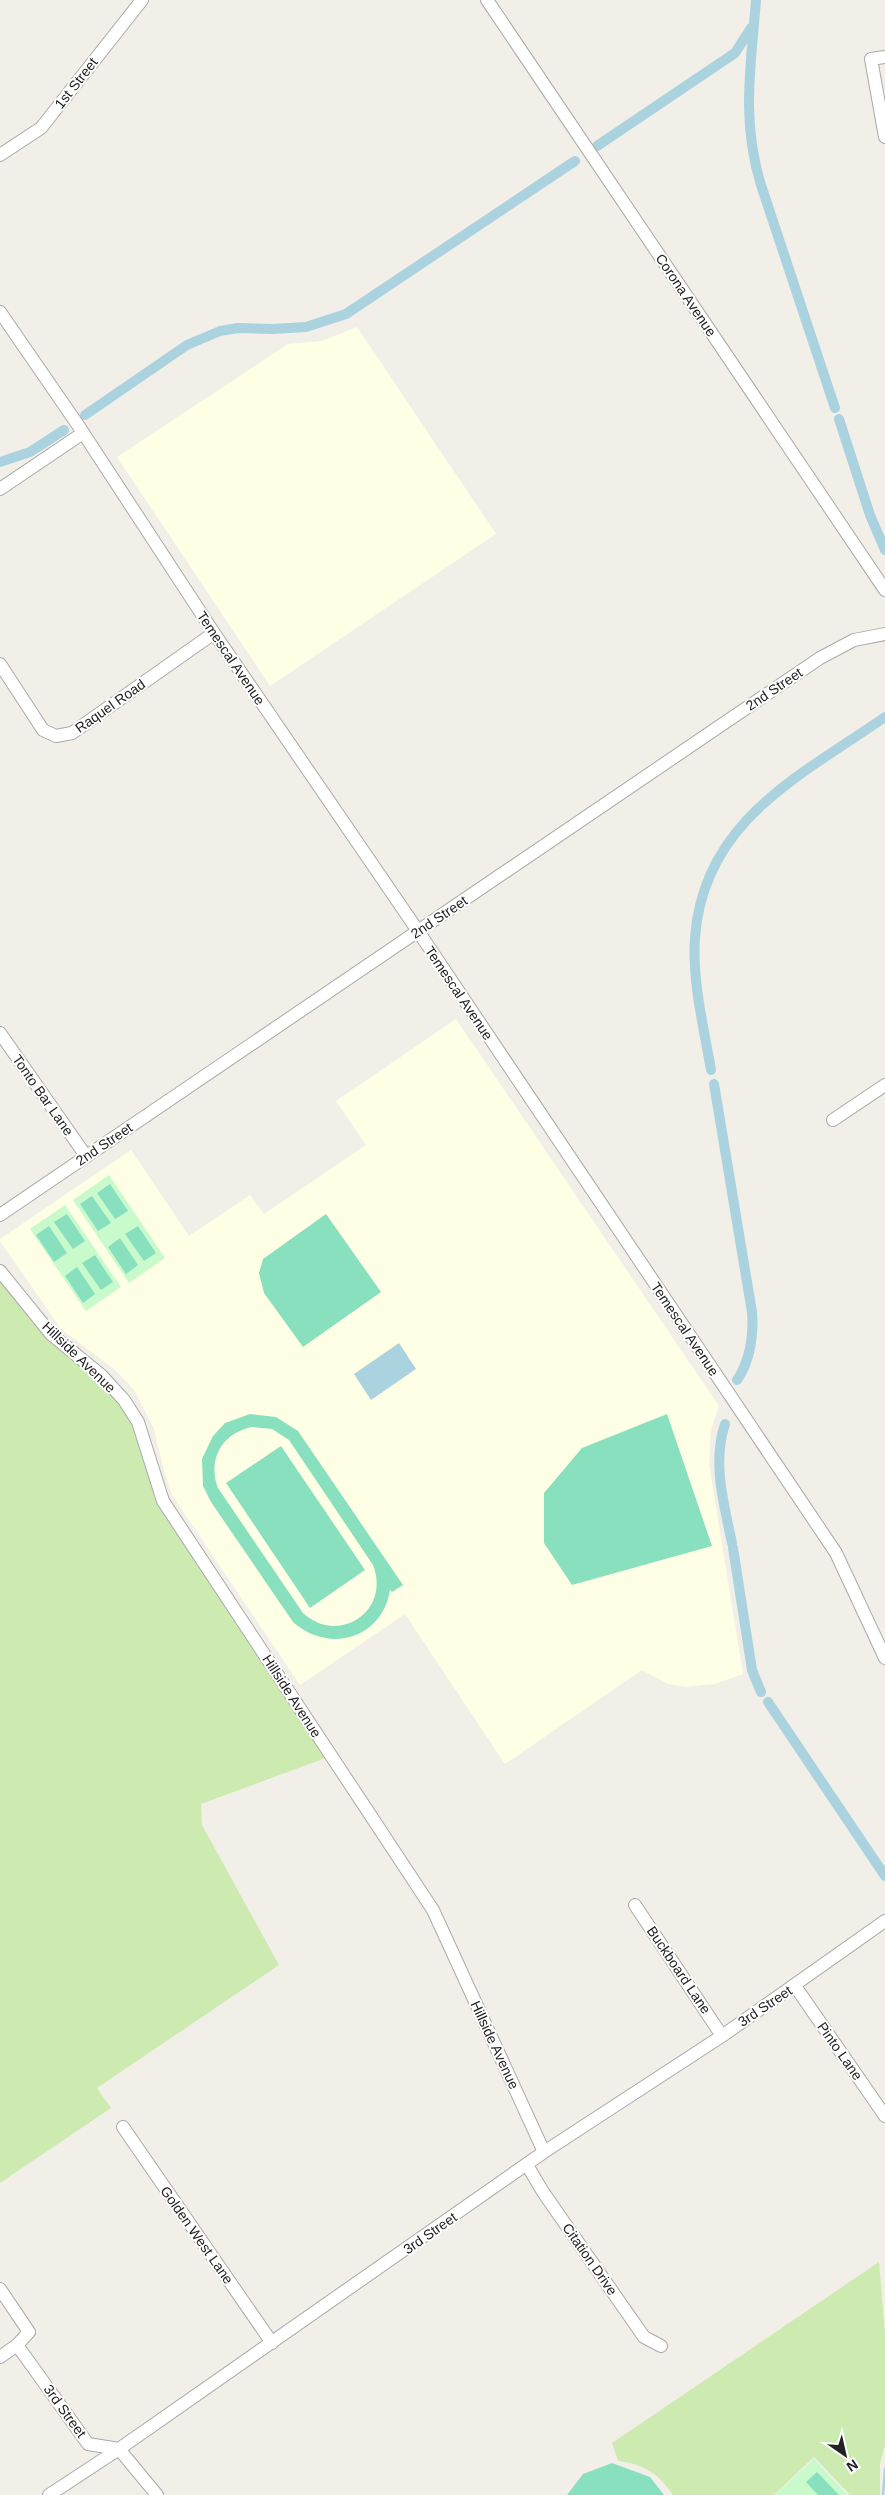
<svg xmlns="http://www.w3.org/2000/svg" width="885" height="2495" font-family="Helvetica,sans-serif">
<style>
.education{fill:#ffffe5}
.grass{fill:#cdebb0}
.park{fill:#c8facc}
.pitch{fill:#88e0be;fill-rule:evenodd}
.water{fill:#aad3df}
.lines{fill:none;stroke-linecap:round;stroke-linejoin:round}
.stream{stroke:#aad3df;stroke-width:2.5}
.canal{stroke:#aad3df;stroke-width:10}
.minor-casing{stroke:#a9a9a9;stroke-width:14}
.minor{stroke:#fff;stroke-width:12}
.labels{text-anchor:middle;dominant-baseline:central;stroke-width:4;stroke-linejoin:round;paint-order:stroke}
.street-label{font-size:14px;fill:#222;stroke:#fff}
</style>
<rect width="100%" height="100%" fill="#f2efe9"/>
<!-- education -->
<path class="education" d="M 357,327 L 496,534 L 270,686 L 117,457 L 288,344 L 322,341 Z
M 456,1019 L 719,1406 L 711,1430 L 709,1464 L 743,1674 L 715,1684 L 685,1687 L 668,1684 L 642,1670 L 505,1764 L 405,1614 L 300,1685 L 172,1495 L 164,1471 L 154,1429 L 134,1390 L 114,1369 L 61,1329 L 0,1241 L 0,1239 L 131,1150 L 189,1236 L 250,1195 L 264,1214 L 366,1145 L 336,1101 Z"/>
<!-- grass -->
<path class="grass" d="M 0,1271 L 51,1334 L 124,1400 L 163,1501 L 331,1756 L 201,1804 L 202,1825 L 279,1965 L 97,2088 L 111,2108 L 0,2183 Z
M 879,2262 L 885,2333 L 885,2445 L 880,2464 L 880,2495 L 850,2495 L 814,2457 L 774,2495 L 673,2495 C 659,2474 644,2464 618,2461 L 612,2443 Z"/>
<!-- park -->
<path class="park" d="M 109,1175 L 165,1258 L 129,1283 L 73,1200 Z
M 65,1205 L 121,1287 L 86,1311 L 30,1229 Z
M 814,2459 L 847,2495 L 777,2495 L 776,2494 Z"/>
<!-- pitch -->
<path class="pitch" d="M 110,1184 L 128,1211 L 115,1219 L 97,1193 Z
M 92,1196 L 111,1223 L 98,1231 L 80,1204 Z
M 67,1214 L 85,1241 L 73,1249 L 54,1222 Z
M 326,1214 L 381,1292 L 303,1347 L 264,1293 L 259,1273 L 263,1259 Z
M 49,1226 L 67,1253 L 54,1262 L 36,1235 Z
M 138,1226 L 156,1253 L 144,1261 L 125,1234 Z
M 120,1238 L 138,1265 L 126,1274 L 108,1247 Z
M 95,1255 L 113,1282 L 101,1290 L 82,1263 Z
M 77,1267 L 95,1294 L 83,1303 L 65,1276 Z
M 250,1414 L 276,1417 L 298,1431 L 403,1585 L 392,1592 L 390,1590 C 382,1639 329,1654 293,1622 L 211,1502 L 203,1486 L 202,1459 L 213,1436 L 225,1423 ZM 252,1427 L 272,1429 L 289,1440 L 373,1565 C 391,1611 339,1646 303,1613 L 218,1488 C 207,1460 222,1433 252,1427 Z
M 667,1414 L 712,1546 L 572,1585 L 544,1543 L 544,1493 L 582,1448 Z
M 281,1446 L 365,1570 L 310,1608 L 226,1483 Z
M 612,2463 L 650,2477 L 664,2495 L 567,2495 L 583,2474 Z
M 817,2472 L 839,2495 L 818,2495 L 806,2482 Z"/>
<!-- water -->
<path class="water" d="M 399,1343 L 416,1369 L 371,1400 L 354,1374 Z"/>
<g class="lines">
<!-- stream -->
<path class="stream" d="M 883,2495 L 885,2469"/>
<!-- canal -->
<path class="canal" d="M 756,0 C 751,66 741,120 761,185 L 835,408
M 597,146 L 735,53 L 751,28
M 85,415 L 187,345 L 220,331 L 238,328 L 272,329 L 306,327 L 346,314 L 575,161
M 839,419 L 870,515 L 885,550
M 0,462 L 30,452 L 64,430
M 711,1070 C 704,1028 692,982 695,938 C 703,821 800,776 885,717
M 714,1084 L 752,1312 C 754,1334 750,1362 737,1380
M 725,1424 C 712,1463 724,1504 732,1543
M 733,1548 L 752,1670 L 761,1692
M 768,1702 L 885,1876"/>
<!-- minor casing -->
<g class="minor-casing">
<path id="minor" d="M 487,0 L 885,590
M 885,57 L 871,59 L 885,137
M 0,155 L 41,128 L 142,0
M 0,312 L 80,428 L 214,633 L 418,931 L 836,1553 L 885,1658
M 0,489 L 83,433
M 0,664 L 43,730 L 56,736 L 72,733 L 214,633
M 0,1033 L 86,1156
M 833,1120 L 885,1085
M 0,1215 L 820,658 L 854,640 L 885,634
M 0,1271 L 51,1334 L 102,1376 L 124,1400 L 138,1422 L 163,1501 L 433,1910 L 544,2152
M 635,1905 L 722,2036
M 795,1986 L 885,2116
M 123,2127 L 272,2343
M 527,2165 L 543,2192 L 644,2337 L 661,2346
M 0,2289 L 29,2332 L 17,2345
M 0,2357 L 17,2345 L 88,2444 L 119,2449
M 119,2449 L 157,2495
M 49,2495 L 119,2449 L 544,2152 L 722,2036 L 885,1921"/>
</g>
<!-- minor -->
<use href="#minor" class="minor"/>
</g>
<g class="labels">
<!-- street labels -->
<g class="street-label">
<text transform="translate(76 83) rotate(-52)">1st Street</text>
<text transform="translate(686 295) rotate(56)">Corona Avenue</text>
<text transform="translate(231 658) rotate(56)">Temescal Avenue</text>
<text transform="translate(774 689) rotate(-34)">2nd Street</text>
<text transform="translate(110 706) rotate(-35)">Raquel Road</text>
<text transform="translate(439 917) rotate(-34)">2nd Street</text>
<text transform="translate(459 993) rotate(56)">Temescal Avenue</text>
<text transform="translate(43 1095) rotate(55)">Tonto Bar Lane</text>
<text transform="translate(104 1144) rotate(-34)">2nd Street</text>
<text transform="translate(685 1329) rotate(56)">Temescal Avenue</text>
<text transform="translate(79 1357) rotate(44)">Hillside Avenue</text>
<text transform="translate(292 1696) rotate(57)">Hillside Avenue</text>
<text transform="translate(679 1970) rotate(56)">Buckboard Lane</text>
<text transform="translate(765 2006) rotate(-34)">3rd Street</text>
<text transform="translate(495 2045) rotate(65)">Hillside Avenue</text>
<text transform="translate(840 2051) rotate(55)">Pinto Lane</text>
<text transform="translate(430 2233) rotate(-35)">3rd Street</text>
<text transform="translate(197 2235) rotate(55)">Golden West Lane</text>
<text transform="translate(590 2259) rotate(55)">Citation Drive</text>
<text transform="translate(65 2411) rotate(54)">3rd Street</text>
</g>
</g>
<!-- north arrow -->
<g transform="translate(845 2455) rotate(146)" stroke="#ffffff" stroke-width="4" paint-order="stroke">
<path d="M0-4L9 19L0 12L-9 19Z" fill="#222222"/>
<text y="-8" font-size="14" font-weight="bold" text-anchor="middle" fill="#222222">N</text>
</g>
</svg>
